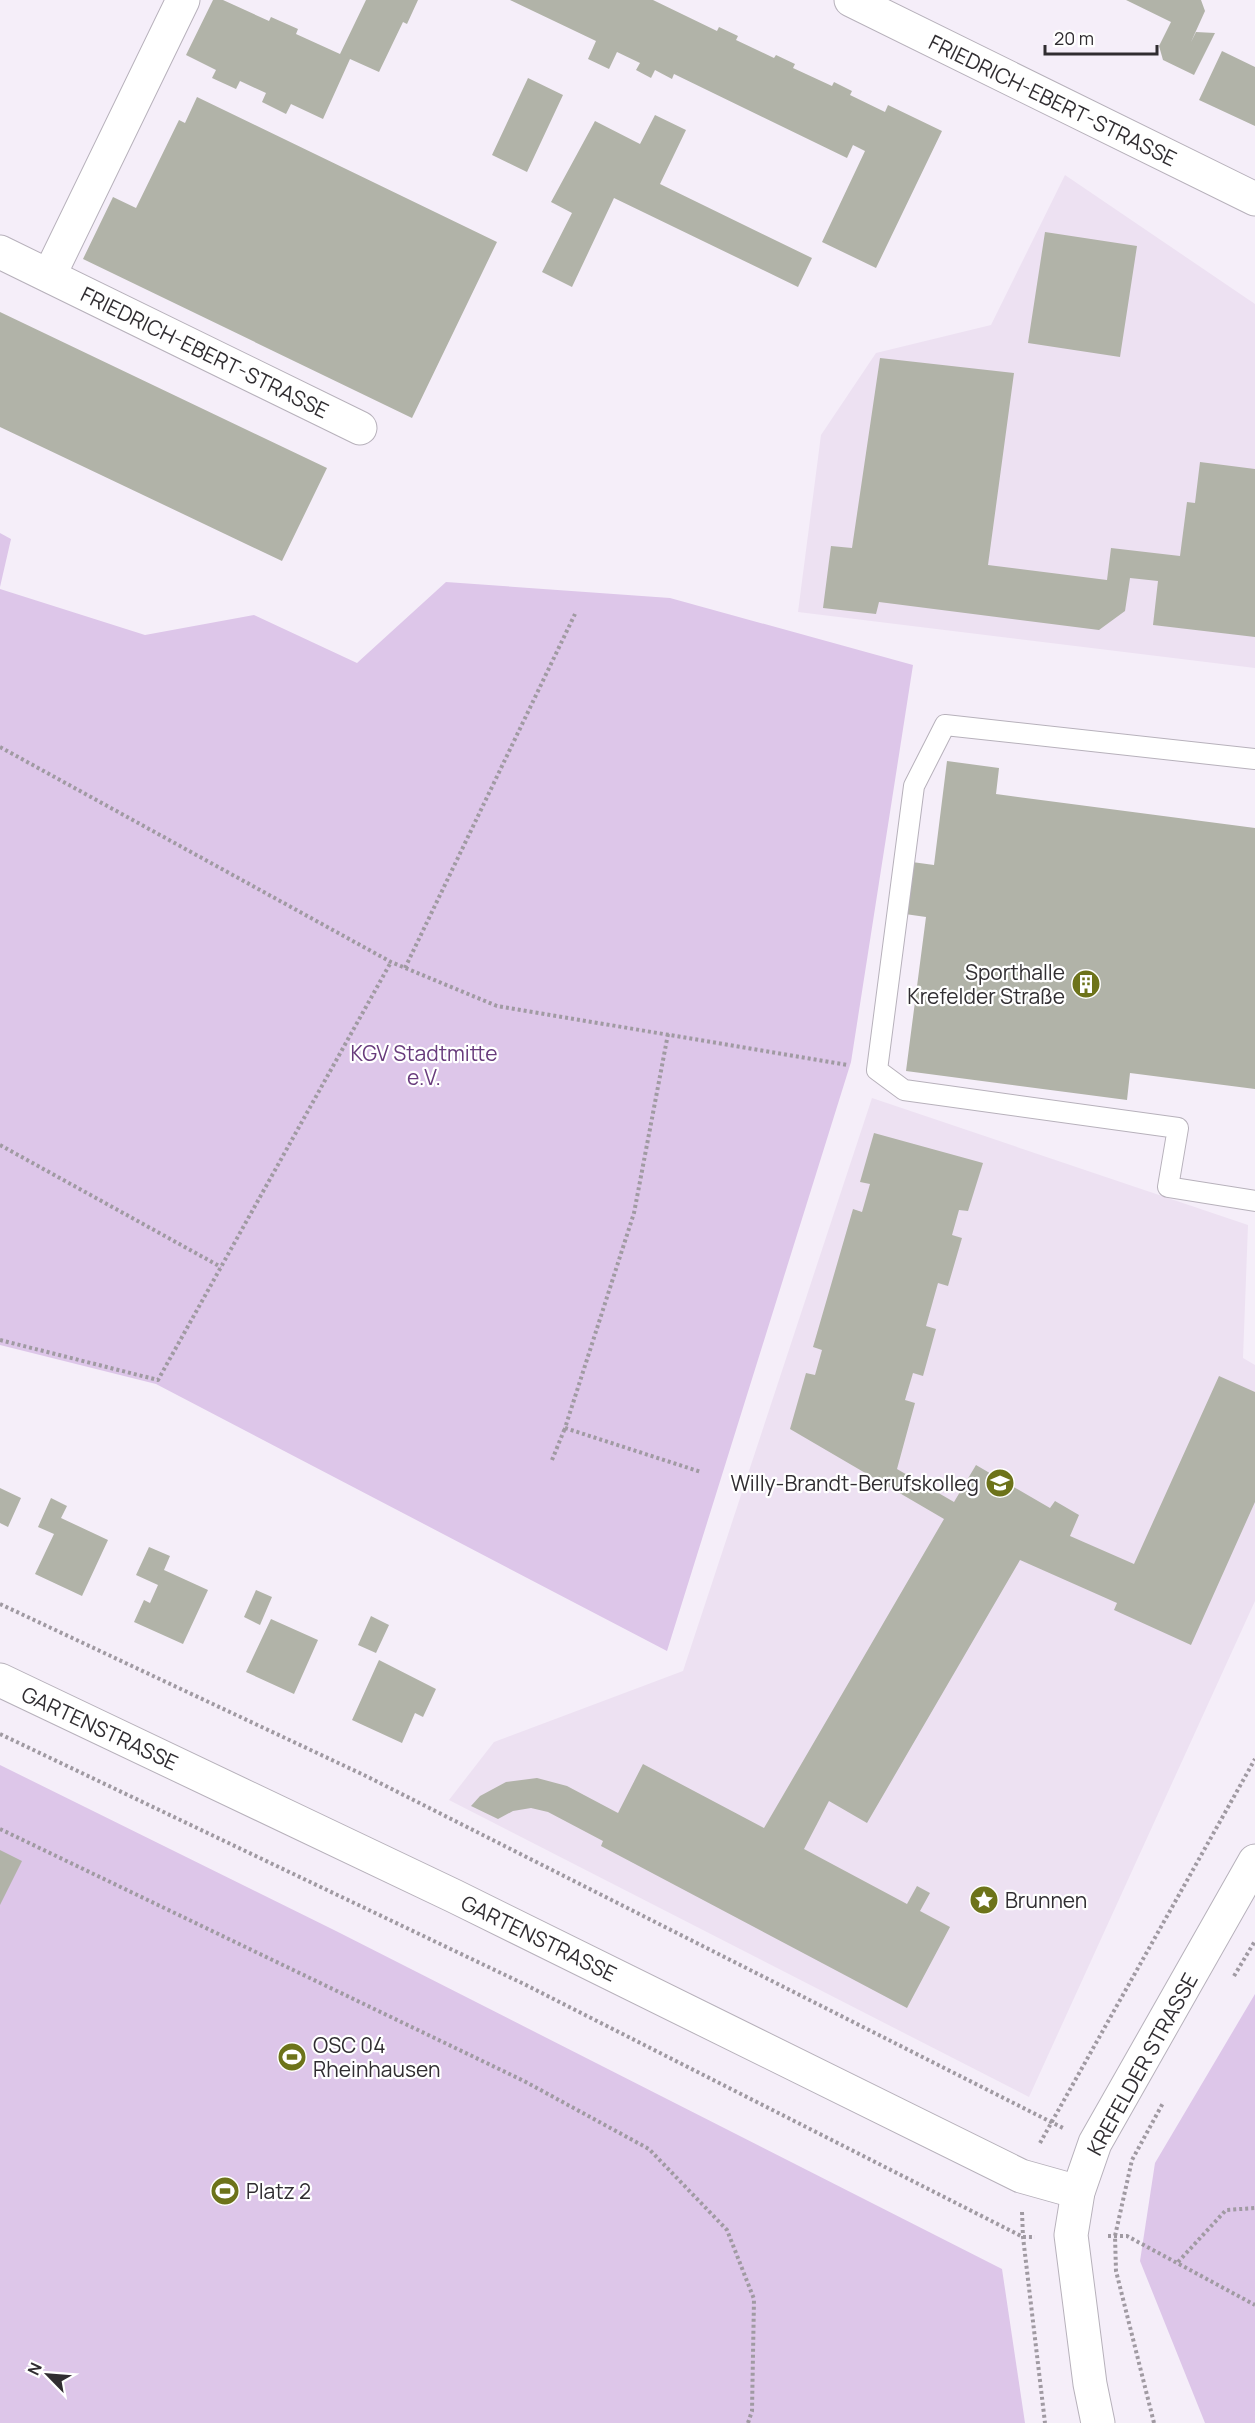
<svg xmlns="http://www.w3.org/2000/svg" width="1255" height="2423" font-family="Manrope,sans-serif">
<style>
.built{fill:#ede1f2}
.green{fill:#ddc6e9}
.building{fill:#b1b3a8}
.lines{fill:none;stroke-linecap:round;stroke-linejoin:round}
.service-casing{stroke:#b7b1bb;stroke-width:22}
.minor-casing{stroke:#b7b1bb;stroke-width:35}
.tertiary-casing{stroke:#b7b1bb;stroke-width:35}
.secondary-casing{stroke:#b7b1bb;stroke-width:35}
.path{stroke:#a09aa2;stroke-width:4;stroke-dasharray:3 3;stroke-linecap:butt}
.service{stroke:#fff;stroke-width:20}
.minor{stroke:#fff;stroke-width:33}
.tertiary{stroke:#fff;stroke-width:33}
.secondary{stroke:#fff;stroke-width:33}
.labels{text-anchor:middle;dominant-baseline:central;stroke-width:4.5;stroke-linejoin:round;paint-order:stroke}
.street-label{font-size:21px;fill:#302d31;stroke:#fff}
.poi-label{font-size:21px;fill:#302d31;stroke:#fff;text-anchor:start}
.park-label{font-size:21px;fill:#683b7c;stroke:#fff}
</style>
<rect width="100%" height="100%" fill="#f5eef9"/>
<!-- built -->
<path class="built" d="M 1065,175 L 1255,304 L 1255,668 L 798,612 L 821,435 L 876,353 L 991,325 Z
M 872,1098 L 1248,1225 L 1243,1358 L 1255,1365 L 1255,1601 L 1029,2097 L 449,1800 L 494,1742 L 683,1671 Z"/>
<!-- green -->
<path class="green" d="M 0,533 L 11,539 L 0,587 Z
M 446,582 L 670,598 L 913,665 L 851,1062 L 667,1651 L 156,1384 L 0,1345 L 0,589 L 145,635 L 254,615 L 357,663 Z
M 0,1765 L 336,1931 L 1002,2269 L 1025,2423 L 0,2423 Z
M 1255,1994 L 1255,2423 L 1205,2423 L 1140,2261 L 1155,2163 Z"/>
<!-- building -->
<path class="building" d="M 213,0 L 223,0 L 269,21 L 271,17 L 298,29 L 296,34 L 340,54 L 366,0 L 418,0 L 407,24 L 403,22 L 379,72 L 350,59 L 323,119 L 291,104 L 286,114 L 262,102 L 266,93 L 240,81 L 236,89 L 212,78 L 216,70 L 186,55 Z
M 510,0 L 653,0 L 717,31 L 719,27 L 738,36 L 736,40 L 774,58 L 776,55 L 795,64 L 793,68 L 832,86 L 834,82 L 852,91 L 850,95 L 885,112 L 888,105 L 942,131 L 876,268 L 822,242 L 865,151 L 853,145 L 847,158 L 674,74 L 672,79 L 655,70 L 651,78 L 636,70 L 640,63 L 617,52 L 609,69 L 588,59 L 596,41 Z
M 1126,0 L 1201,0 L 1205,11 L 1191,42 L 1196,32 L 1215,33 L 1194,75 L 1163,60 L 1159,46 L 1171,22 Z
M 1222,51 L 1255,67 L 1255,126 L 1199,100 Z
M 528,78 L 563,95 L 527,172 L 492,155 Z
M 197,97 L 497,242 L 412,418 L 83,259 L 113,197 L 136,208 L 179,120 L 185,123 Z
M 655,115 L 686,130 L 660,184 L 812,258 L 798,287 L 614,198 L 572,287 L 542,272 L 572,213 L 551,202 L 595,121 L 640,144 Z
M 1045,232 L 1137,246 L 1120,357 L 1028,343 Z
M 0,312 L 327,468 L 282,561 L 0,427 Z
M 880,358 L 1014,373 L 988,565 L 1107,580 L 1111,548 L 1180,556 L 1187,502 L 1195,503 L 1200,462 L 1255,469 L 1255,637 L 1153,625 L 1158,581 L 1130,578 L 1125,611 L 1099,630 L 879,602 L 876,614 L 823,608 L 831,546 L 852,548 Z
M 947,761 L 999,768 L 996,794 L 1255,828 L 1255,1089 L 1130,1073 L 1127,1100 L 906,1071 L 926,917 L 905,914 L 912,862 L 934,865 Z
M 874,1133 L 983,1163 L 968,1211 L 959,1210 L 952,1235 L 962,1238 L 948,1286 L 938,1283 L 926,1326 L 936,1329 L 923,1376 L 913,1373 L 905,1400 L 915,1403 L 897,1469 L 954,1502 L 976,1465 L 1050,1508 L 1055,1501 L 1079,1515 L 1070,1536 L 1134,1564 L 1219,1376 L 1255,1392 L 1255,1502 L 1191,1645 L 1114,1610 L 1117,1603 L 1020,1560 L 867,1823 L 829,1801 L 804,1849 L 907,1904 L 917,1886 L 930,1893 L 920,1911 L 950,1927 L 907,2008 L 601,1846 L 603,1841 L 548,1812 L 531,1808 L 513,1811 L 498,1819 L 471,1806 L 480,1796 L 506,1782 L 537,1778 L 567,1786 L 618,1813 L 643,1764 L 764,1828 L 944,1519 L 790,1429 L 806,1373 L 815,1375 L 822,1350 L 813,1347 L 853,1209 L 862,1212 L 870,1184 L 860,1182 Z
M 0,1488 L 21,1498 L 8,1527 L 0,1523 Z
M 51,1498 L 67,1506 L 61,1518 L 108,1540 L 82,1596 L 35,1574 L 54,1534 L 38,1527 Z
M 149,1547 L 170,1556 L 164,1570 L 208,1590 L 183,1644 L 134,1622 L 144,1600 L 150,1603 L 158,1585 L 136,1575 Z
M 256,1590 L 272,1597 L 260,1625 L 244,1617 Z
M 371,1616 L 389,1625 L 376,1653 L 358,1645 Z
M 271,1619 L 318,1640 L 294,1694 L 246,1672 Z
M 379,1660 L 436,1689 L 423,1717 L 415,1713 L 402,1743 L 352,1720 Z
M 0,1850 L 22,1861 L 0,1905 Z"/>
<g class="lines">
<!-- service casing -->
<g class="service-casing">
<path id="service" d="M 1255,759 L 945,725 L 914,786 L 877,1070 L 904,1090 L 1178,1128 L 1168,1187 L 1255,1201"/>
</g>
<!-- minor casing -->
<g class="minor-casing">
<path id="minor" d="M 0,252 L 360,428
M 49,276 L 183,0
M 0,1680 L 454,1896 L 1021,2176 L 1078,2192"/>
</g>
<!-- tertiary casing -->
<g class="tertiary-casing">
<path id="tertiary" d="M 1098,2423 L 1090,2384 L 1071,2235 L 1078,2192 L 1095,2143 L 1255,1861"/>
</g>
<!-- secondary casing -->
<g class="secondary-casing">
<path id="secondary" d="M 851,0 L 1255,199"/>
</g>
<!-- path -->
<path class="path" d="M 0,747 L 391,962 L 497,1006 L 848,1065
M 405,968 L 575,614
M 668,1034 L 634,1213 L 565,1428 L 701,1472
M 0,1145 L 221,1267
M 0,1340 L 158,1380 L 391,962
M 552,1460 L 565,1428
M 0,1604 L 366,1776 L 1063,2128
M 0,1734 L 524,1984 L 1023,2237 L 1035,2237
M 0,1829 L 524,2081 L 649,2149 L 727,2230 L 754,2299 L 752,2411 L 748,2423
M 1234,1976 L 1255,1941
M 1040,2143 L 1255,1759
M 1022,2212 L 1023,2237 L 1045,2423
M 1108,2236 L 1127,2236 L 1255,2305
M 1178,2262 L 1226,2210 L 1255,2208
M 1154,2423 L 1116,2271 L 1115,2236 L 1132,2160 L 1163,2103"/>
<!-- service -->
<use href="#service" class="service"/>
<!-- minor -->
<use href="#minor" class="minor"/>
<!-- tertiary -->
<use href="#tertiary" class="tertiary"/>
<!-- secondary -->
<use href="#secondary" class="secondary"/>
</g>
<!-- icons -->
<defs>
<g id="building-disc" transform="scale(1.5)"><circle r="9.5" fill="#6d731a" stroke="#fff"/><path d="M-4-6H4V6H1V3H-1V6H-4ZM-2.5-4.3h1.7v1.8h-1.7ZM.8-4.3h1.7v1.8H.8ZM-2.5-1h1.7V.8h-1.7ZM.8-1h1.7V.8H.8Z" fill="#fff"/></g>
<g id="school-disc" transform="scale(1.5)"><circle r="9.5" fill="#6d731a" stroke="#fff"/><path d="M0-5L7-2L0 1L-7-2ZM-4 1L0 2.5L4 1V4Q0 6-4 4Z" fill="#fff"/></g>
<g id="sight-disc" transform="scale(1.5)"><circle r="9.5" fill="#6d731a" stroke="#fff"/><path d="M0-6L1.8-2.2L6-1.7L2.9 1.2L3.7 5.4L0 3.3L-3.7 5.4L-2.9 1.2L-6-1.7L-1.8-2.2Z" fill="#fff"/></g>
<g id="stadium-disc" transform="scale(1.5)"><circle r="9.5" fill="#6d731a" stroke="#fff"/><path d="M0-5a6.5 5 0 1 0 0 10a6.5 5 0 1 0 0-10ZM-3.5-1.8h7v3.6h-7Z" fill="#fff"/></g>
</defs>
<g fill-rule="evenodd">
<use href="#building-disc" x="1086" y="984"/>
<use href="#school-disc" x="1000" y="1483"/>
<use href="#sight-disc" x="984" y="1900"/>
<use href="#stadium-disc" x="292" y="2057"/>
<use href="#stadium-disc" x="225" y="2191"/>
</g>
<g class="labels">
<!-- street labels -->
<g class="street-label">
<text transform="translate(1053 100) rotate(26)">FRIEDRICH-EBERT-STRASSE</text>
<text transform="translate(205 352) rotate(26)">FRIEDRICH-EBERT-STRASSE</text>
<text transform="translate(100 1728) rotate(25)">GARTENSTRASSE</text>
<text transform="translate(539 1938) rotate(26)">GARTENSTRASSE</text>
<text transform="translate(1142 2064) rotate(-61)">KREFELDER STRASSE</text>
</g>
<!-- poi labels -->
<g class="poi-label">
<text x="1065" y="972" text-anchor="end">Sporthalle<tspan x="1065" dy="24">Krefelder Straße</tspan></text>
<text x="979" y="1483" text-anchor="end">Willy-Brandt-Berufskolleg</text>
<text x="1005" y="1900">Brunnen</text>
<text x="313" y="2045">OSC 04<tspan x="313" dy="24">Rheinhausen</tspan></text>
<text x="246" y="2191">Platz 2</text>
</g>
<!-- park labels -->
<g class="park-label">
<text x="424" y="1053">KGV Stadtmitte<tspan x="424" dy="24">e.V.</tspan></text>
</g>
</g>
<!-- north arrow -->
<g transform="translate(48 2375) rotate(295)" stroke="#ffffff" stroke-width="4.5" paint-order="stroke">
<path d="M0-4.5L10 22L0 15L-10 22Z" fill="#302d31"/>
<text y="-9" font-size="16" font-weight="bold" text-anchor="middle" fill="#302d31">N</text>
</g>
<!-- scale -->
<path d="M1045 45v9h112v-9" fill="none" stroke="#302d31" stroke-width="3"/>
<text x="1054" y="45" font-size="18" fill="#302d31" stroke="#ffffff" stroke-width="4.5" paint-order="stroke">20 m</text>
</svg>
